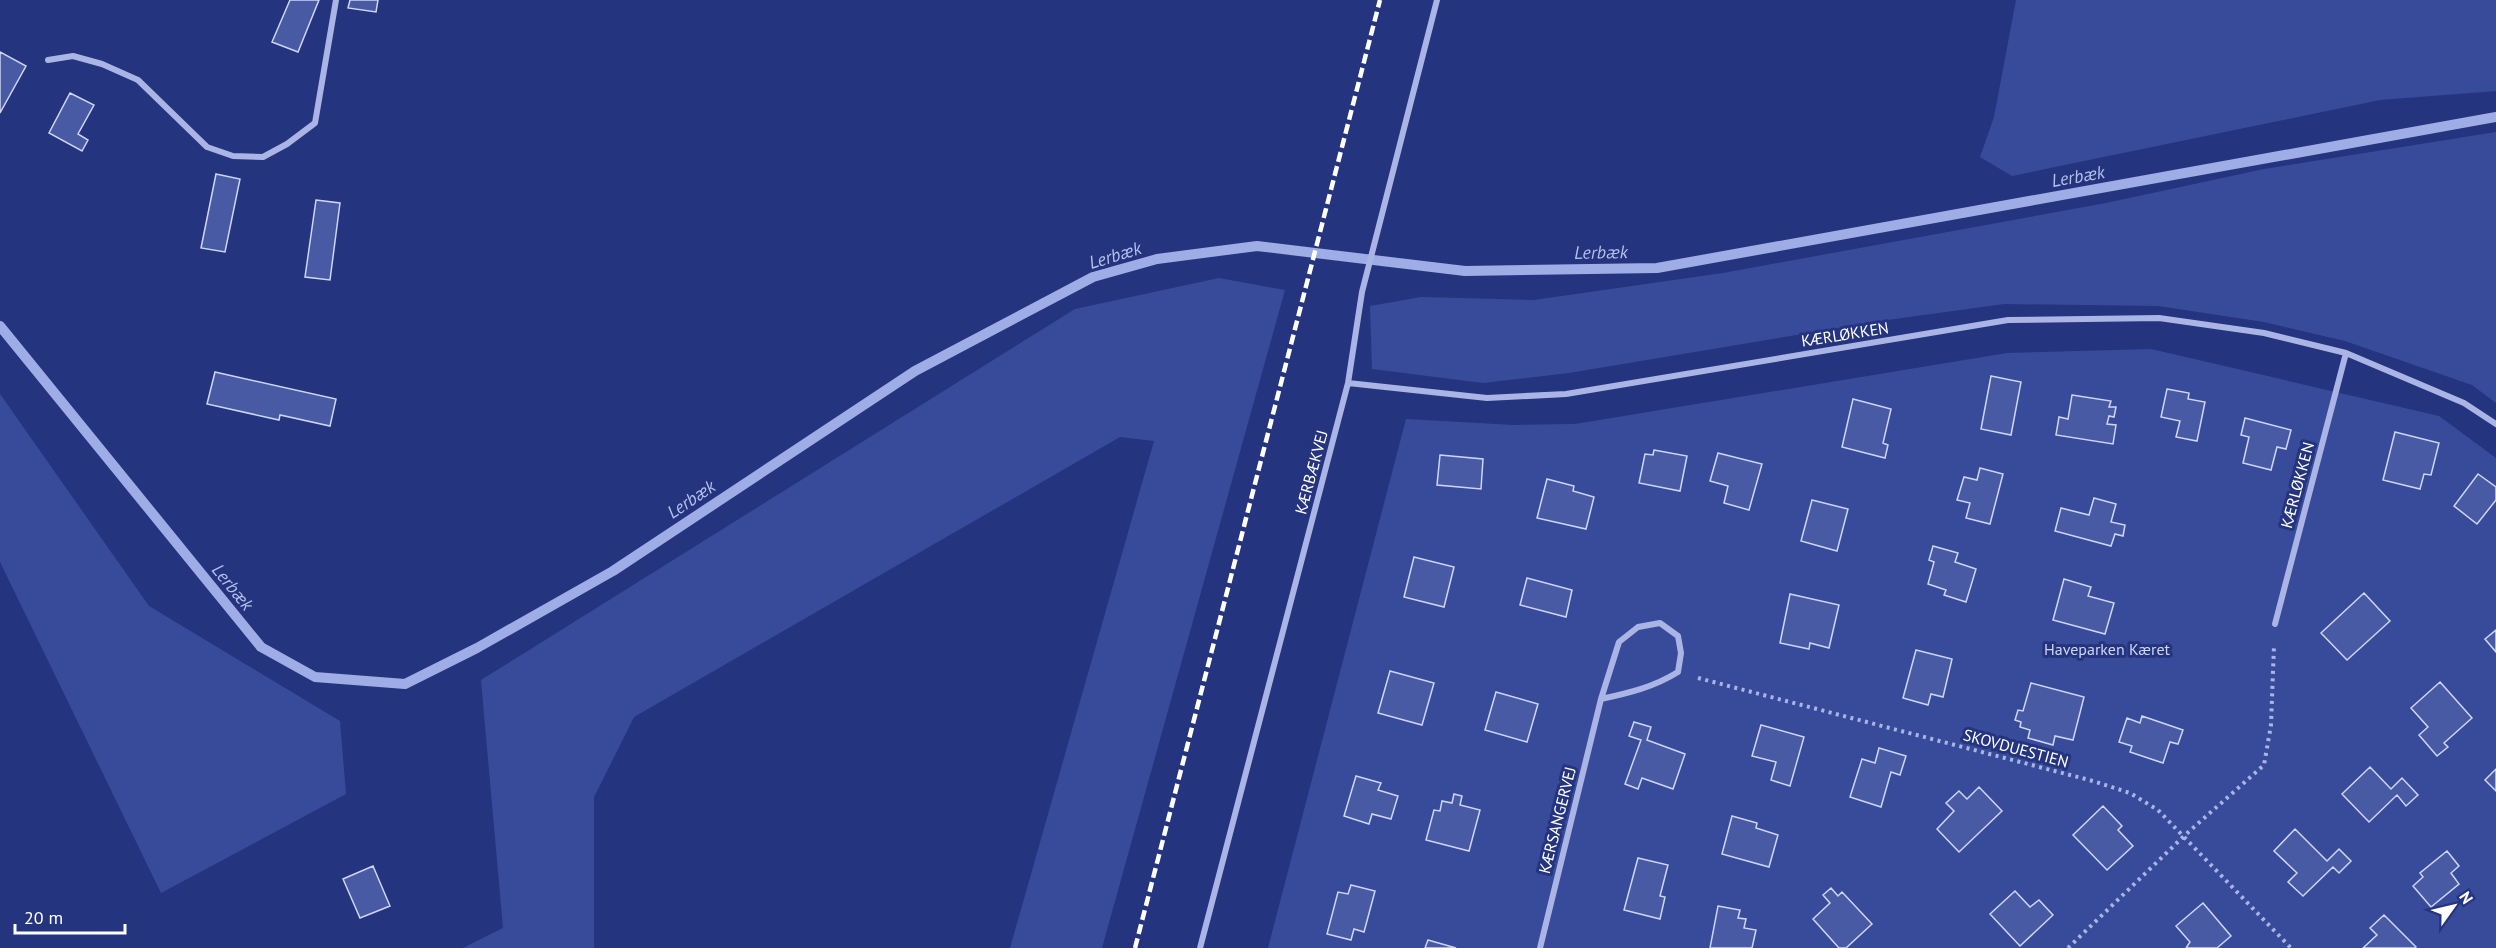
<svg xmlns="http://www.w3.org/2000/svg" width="2496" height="948" font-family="'PT Sans',sans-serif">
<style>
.green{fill:#384b9b}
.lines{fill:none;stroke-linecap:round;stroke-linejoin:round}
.stream{stroke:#9eade6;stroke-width:10}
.building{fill:#495aa5;stroke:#cdd5f5;stroke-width:1.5}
.path{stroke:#aab5e6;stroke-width:4;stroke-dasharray:3 4.5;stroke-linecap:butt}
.minor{stroke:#aab5e6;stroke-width:6}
.rail{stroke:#fff;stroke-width:4.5;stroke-dasharray:10 4.5;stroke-linecap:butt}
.labels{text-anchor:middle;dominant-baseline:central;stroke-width:6;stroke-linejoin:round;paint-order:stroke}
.street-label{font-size:16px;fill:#fff;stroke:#25347e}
.park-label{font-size:16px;fill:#cdd5f5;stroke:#25347e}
.water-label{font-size:18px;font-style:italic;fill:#b5c0ed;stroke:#25347e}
</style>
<rect width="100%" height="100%" fill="#25347e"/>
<!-- green -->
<path class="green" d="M 2016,0 L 2496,0 L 2496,91 L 2380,100 L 2012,176 L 1980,157 L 1994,117 Z
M 2496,132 L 2496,403 L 2472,385 L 2345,341 L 2264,322 L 2158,306 L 2004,304 L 1880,321 L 1569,373 L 1483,383 L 1372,369 L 1370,306 L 1421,297 L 1534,300 L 1723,273 L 2106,203 L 2264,169 Z
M 1219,278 L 1285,290 L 1102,948 L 1010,948 L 1154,441 L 1120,437 L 634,717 L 594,797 L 594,948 L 463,948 L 503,928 L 481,680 L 1075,309 Z
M 2151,349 L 2439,416 L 2496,458 L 2496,948 L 1268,948 L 1406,419 L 1513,425 L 1575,424 L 2007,353 Z
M 0,394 L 149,606 L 340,721 L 346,794 L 161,893 L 0,562 Z"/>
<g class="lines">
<!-- stream -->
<path class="stream" d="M 0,326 L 261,647 L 315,677 L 405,684 L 477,648 L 613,571 L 915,371 L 1093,277 L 1157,259 L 1257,246 L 1465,271 L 1657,268 L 2496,117"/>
</g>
<!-- building -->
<path class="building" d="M 290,0 L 319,0 L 298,52 L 272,42 Z
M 350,0 L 378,0 L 376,12 L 348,8 Z
M 0,52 L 26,66 L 0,113 Z
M 70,93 L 94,105 L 78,134 L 88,140 L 82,151 L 49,133 Z
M 216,174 L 240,179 L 225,252 L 201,248 Z
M 316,200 L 340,203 L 330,280 L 305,277 Z
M 215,372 L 336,399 L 330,426 L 280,415 L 279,420 L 207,404 Z
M 1991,376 L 2021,382 L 2011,435 L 1981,429 Z
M 2167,389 L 2189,393 L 2188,399 L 2205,402 L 2197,441 L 2176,437 L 2180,421 L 2161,417 Z
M 2072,395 L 2111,401 L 2109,407 L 2116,407 L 2114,417 L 2109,416 L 2107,424 L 2116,425 L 2113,444 L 2056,435 L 2059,417 L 2068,419 Z
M 1853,399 L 1891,409 L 1883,443 L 1888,445 L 1885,458 L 1842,447 Z
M 2245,418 L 2291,430 L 2286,449 L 2277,447 L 2271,470 L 2243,463 L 2249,437 L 2241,435 Z
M 2395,432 L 2439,443 L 2431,475 L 2424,474 L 2420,489 L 2383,480 Z
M 1654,450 L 1687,456 L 1680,491 L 1639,483 L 1645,454 L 1653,455 Z
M 1718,453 L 1762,464 L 1749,510 L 1724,503 L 1728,486 L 1710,481 Z
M 1440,455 L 1483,459 L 1481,489 L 1437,485 Z
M 1980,468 L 2003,474 L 1990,524 L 1966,518 L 1970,503 L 1957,500 L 1964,477 L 1977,480 Z
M 2478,474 L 2496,487 L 2496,500 L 2477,524 L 2454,506 Z
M 1547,479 L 1574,486 L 1573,491 L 1594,497 L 1586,529 L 1537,518 Z
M 2094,498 L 2116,504 L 2111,522 L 2125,525 L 2123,536 L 2115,534 L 2111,546 L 2055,531 L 2061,508 L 2089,515 Z
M 1812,500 L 1848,509 L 1837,551 L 1801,541 Z
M 1933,546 L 1958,553 L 1955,562 L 1976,569 L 1966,602 L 1944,595 L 1946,590 L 1928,584 L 1934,562 L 1929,560 Z
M 1414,557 L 1454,567 L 1444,607 L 1404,597 Z
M 1527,578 L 1572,590 L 1566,617 L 1520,605 Z
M 2064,579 L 2091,587 L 2088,596 L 2114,603 L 2105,634 L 2053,620 Z
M 2364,593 L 2390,621 L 2347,660 L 2321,633 Z
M 1790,594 L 1839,605 L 1829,648 L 1810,643 L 1809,649 L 1780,643 Z
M 2496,630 L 2496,652 L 2485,639 Z
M 1916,650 L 1952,659 L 1943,697 L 1931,694 L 1928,705 L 1903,698 Z
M 1390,671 L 1434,683 L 1422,725 L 1378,713 Z
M 2440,682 L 2472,718 L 2444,743 L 2448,747 L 2437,756 L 2419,735 L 2428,727 L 2411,708 Z
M 2031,683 L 2084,697 L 2073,740 L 2055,736 L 2053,745 L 2028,738 L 2030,730 L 2020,727 L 2021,722 L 2015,720 L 2018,710 L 2023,711 Z
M 1496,692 L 1538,704 L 1527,742 L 1485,730 Z
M 2142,716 L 2183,730 L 2178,744 L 2170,742 L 2163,763 L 2130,752 L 2132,746 L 2119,742 L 2127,718 L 2140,723 Z
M 1634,722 L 1651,727 L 1647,740 L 1685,754 L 1673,789 L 1642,778 L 1638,789 L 1625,784 L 1641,740 L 1629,736 Z
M 1761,725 L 1804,737 L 1790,786 L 1771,780 L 1776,762 L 1752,756 Z
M 1879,748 L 1906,756 L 1900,775 L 1891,772 L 1881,807 L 1850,797 L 1862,759 L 1875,763 Z
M 2370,767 L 2391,789 L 2402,778 L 2418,795 L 2406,806 L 2397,795 L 2369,822 L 2342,794 Z
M 2496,769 L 2496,791 L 2485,780 Z
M 1356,776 L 1381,783 L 1378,790 L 1398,796 L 1391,819 L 1372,814 L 1369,824 L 1344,816 Z
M 1979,787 L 2002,811 L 1959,852 L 1937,829 L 1954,811 L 1946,803 L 1959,791 L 1967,799 Z
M 1454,794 L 1462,796 L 1460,805 L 1480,810 L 1469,851 L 1426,840 L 1434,810 L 1440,811 L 1442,801 L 1452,803 Z
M 2103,806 L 2122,826 L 2118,830 L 2133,846 L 2107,870 L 2073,835 Z
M 1732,816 L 1757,823 L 1756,828 L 1778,835 L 1769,867 L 1722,854 Z
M 2295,829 L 2327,861 L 2339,849 L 2351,861 L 2339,873 L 2333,867 L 2303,896 L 2288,882 L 2297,873 L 2274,851 Z
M 2447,851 L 2459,866 L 2451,873 L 2459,884 L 2431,907 L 2413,886 L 2423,877 L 2420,873 Z
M 1638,858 L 1668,865 L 1660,896 L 1665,897 L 1660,919 L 1624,910 Z
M 373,866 L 390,906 L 360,918 L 343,879 Z
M 1351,885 L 1375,891 L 1364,932 L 1354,929 L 1351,940 L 1327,934 L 1338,892 L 1348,894 Z
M 1831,888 L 1838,896 L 1842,892 L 1872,924 L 1846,948 L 1839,948 L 1813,919 L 1830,903 L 1823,895 Z
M 2015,891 L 2030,907 L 2039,900 L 2053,915 L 2020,946 L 1990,914 Z
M 2203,903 L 2231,936 L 2217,948 L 2186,948 L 2190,942 L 2176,926 Z
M 1718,906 L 1740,910 L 1738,918 L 1746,919 L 1744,928 L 1756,930 L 1752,948 L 1710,948 Z
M 2384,915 L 2416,947 L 2415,948 L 2363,948 L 2377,935 L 2370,928 Z
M 1428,940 L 1456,948 L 1425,948 Z"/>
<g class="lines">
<!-- path -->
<path class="path" d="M 1698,678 L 2093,781 L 2130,793 L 2158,810 L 2291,948
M 2068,948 L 2184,836 L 2264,765 L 2271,725 L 2274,645"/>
<!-- minor -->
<path class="minor" d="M 48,60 L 73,56 L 102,64 L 138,80 L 207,147 L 233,156 L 263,157 L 287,144 L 315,123 L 336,0
M 1348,383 L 1487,398 L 1566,394 L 2008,320 L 2159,318 L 2264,333 L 2346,353 L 2464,403 L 2496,424
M 2275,624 L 2346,353
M 1200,948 L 1348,383 L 1362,292 L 1437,0
M 1540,948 L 1601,699 L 1619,642 L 1638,627 L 1660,623 L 1678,636 L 1681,653 L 1678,672 C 1654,687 1629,693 1601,699"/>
<!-- rail -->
<path class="rail" d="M 1135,948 L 1380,0"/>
</g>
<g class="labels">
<!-- street labels -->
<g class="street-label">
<text transform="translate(1845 334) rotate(-9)">KÆRLØKKEN</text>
<text transform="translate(1311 472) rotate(-75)">KÆRBÆKVEJ</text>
<text transform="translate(2297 485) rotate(-75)">KÆRLØKKEN</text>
<text transform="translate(2016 748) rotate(15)">SKOVDUESTIEN</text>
<text transform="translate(1557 820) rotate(-76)">KÆRSANGERVEJ</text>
</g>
<!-- park labels -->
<g class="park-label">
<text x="2107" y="649">Haveparken Kæret</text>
</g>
<!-- water labels -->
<g class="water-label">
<text transform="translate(2078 176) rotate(-10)">Lerbæk</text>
<text transform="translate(1601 252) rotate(-1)">Lerbæk</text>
<text transform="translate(1115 255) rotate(-17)">Lerbæk</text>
<text transform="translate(691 499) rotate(-34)">Lerbæk</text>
<text transform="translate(233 587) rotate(51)">Lerbæk</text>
</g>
</g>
<!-- north arrow -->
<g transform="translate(2454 906) rotate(56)" stroke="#25347e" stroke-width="4.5" paint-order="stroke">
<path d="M0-4.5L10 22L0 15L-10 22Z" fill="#ffffff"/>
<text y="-9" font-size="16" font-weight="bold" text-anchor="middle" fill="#ffffff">N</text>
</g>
<!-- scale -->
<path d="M15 924v9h110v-9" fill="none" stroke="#ffffff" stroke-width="3"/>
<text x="24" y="924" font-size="18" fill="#ffffff" stroke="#25347e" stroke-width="4.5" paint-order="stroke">20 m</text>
</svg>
